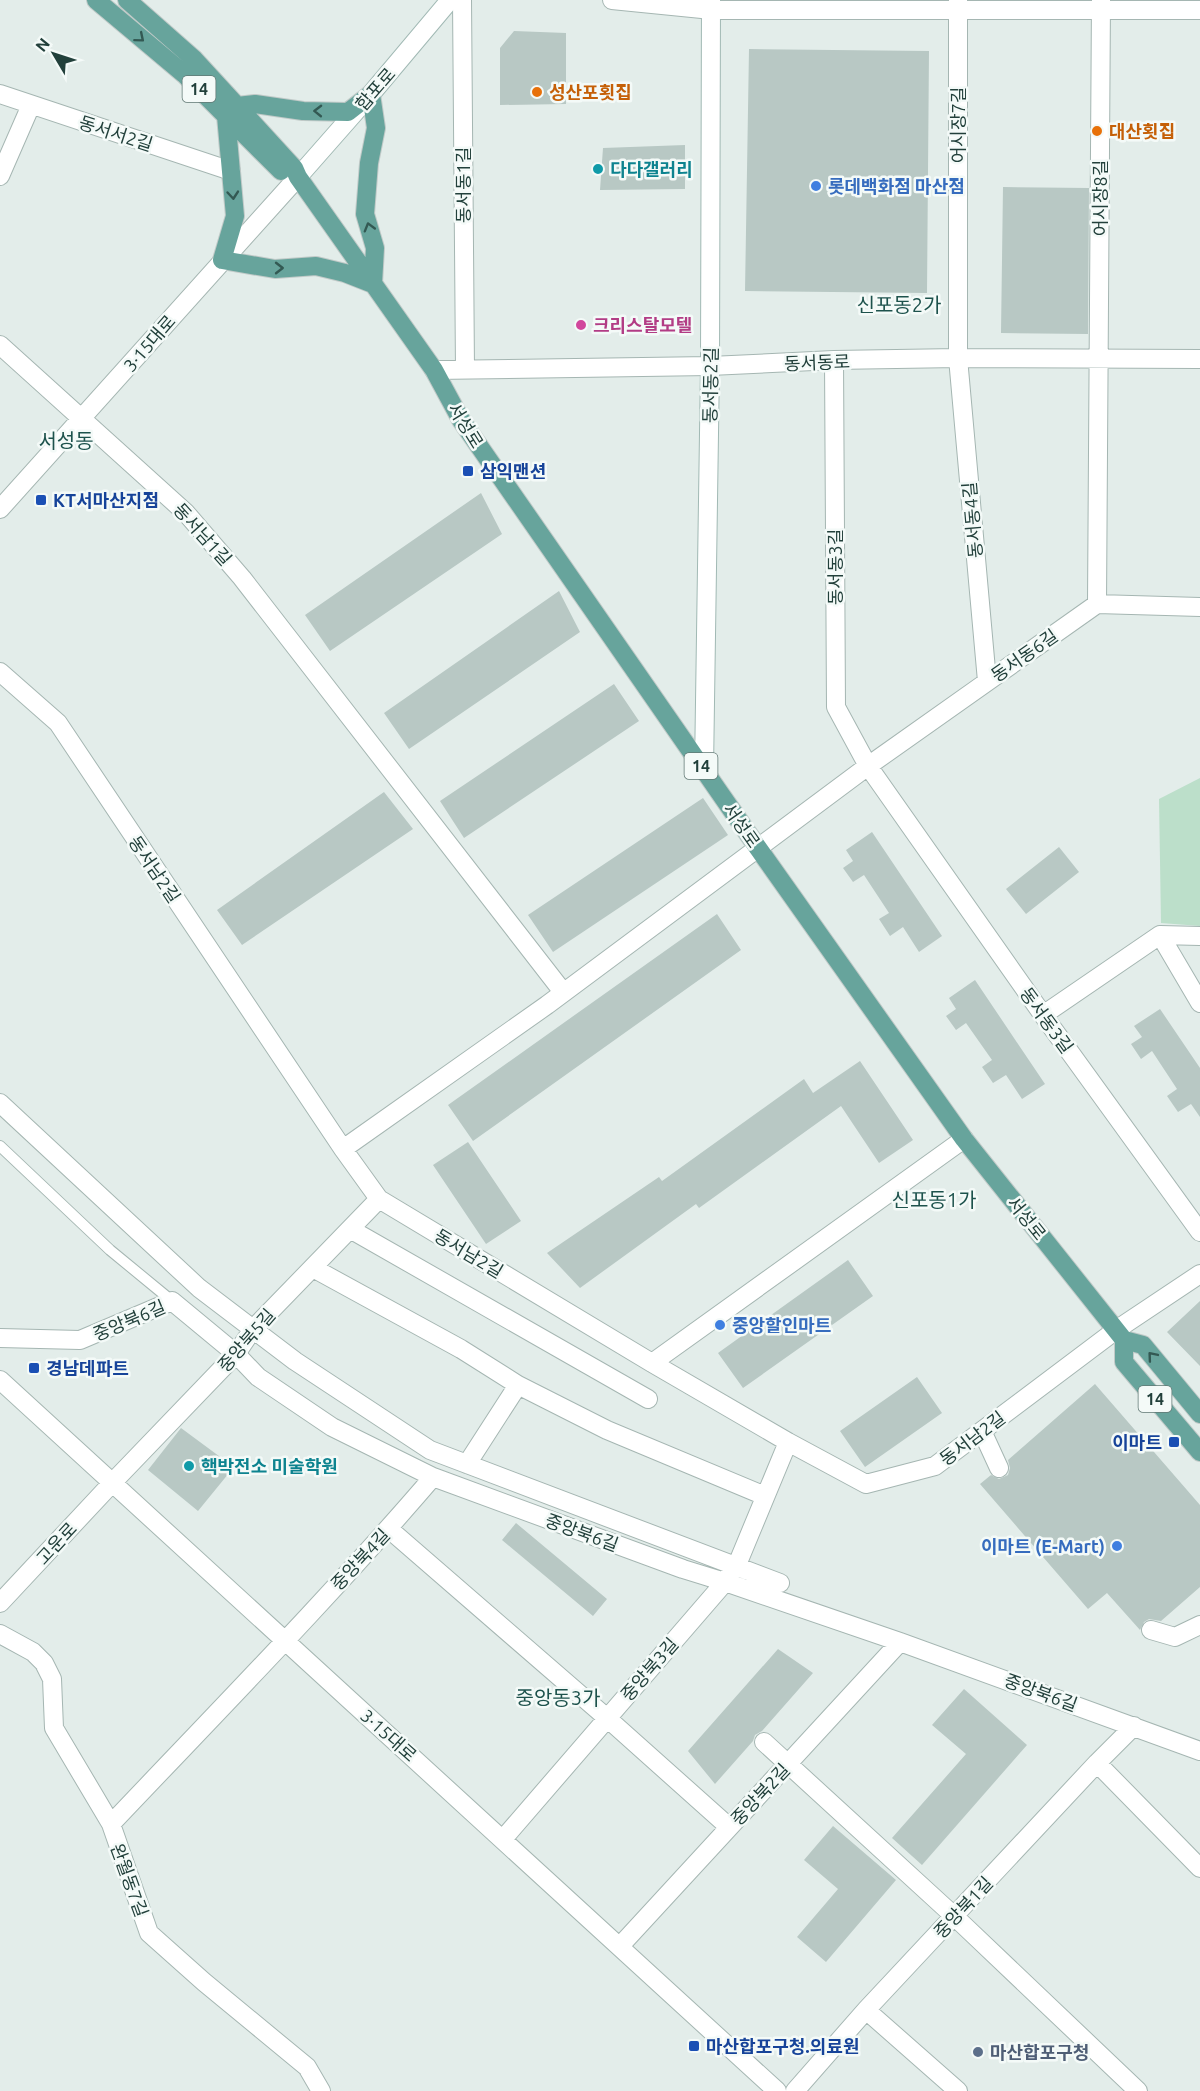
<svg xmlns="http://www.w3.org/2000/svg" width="1200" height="2091" font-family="Ubuntu,'Noto Sans KR',sans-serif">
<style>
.green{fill:#bcdfca}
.building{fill:#b8c8c4}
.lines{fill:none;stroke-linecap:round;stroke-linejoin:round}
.lane-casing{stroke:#a5b6b2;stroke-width:12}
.street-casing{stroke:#a5b6b2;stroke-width:20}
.secondary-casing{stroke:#a1b9b4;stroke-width:20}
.primary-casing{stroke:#c1cac8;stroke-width:20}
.lane{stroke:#fff;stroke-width:10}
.street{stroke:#fff;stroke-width:18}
.secondary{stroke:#fff;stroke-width:18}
.primary{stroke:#67a49c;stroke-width:18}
.oneway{stroke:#335953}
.food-dot{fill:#e8710a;stroke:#f4faf8;stroke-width:2}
.culture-dot{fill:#0f9aa8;stroke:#f4faf8;stroke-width:2}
.shop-dot{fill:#3f7fe0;stroke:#f4faf8;stroke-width:2}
.hotel-dot{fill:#d1479c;stroke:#f4faf8;stroke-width:2}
.transit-dot{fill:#1a4fb4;stroke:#f4faf8;stroke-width:2}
.service-dot{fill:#5c6f8a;stroke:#f4faf8;stroke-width:2}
.labels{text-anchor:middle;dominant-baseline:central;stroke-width:5;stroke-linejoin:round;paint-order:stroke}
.shield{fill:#f4faf8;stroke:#617874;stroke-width:1.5}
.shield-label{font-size:16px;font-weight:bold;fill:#22403b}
.street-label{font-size:18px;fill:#22403b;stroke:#f4faf8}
.food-label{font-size:18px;font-weight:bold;fill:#c56008;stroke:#f4faf8;text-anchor:start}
.culture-label{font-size:18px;font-weight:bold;fill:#0d838f;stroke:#f4faf8;text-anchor:start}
.shop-label{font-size:18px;font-weight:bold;fill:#366cbe;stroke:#f4faf8;text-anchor:start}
.hotel-label{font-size:18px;font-weight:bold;fill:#b23c85;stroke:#f4faf8;text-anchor:start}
.transit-label{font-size:18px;font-weight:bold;fill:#164399;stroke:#f4faf8;text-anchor:start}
.service-label{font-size:18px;font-weight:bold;fill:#4e5e75;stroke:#f4faf8;text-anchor:start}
.neighbourhood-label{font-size:20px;fill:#1d524c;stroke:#f4faf8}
</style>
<rect width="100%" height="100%" fill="#e3edea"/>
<!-- green -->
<path class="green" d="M 1200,778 L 1200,926 L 1161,923 L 1159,799 Z"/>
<!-- building -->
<path class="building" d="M 514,31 L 566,33 L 566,104 L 500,105 L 500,48 Z
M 749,49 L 929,51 L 927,293 L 745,291 Z
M 685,145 L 685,189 L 600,190 L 603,148 Z
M 1003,187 L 1089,188 L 1088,334 L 1001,333 Z
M 481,493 L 502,534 L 330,651 L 305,615 Z
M 559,591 L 580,632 L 409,749 L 384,713 Z
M 614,684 L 639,721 L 464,838 L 440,801 Z
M 384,792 L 413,829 L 242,945 L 217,910 Z
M 703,798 L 728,835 L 553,952 L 528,915 Z
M 872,832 L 942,936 L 919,952 L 903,927 L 890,936 L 879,919 L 889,913 L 864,875 L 853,882 L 843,868 L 853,861 L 846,850 Z
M 1059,847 L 1079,872 L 1026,914 L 1006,889 Z
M 717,914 L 741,950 L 473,1141 L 448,1105 Z
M 975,980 L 1045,1084 L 1022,1099 L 1006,1075 L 993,1083 L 982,1067 L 992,1060 L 966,1023 L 956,1030 L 946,1016 L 956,1009 L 949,998 Z
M 1160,1009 L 1200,1068 L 1200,1117 L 1191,1104 L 1178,1112 L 1167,1096 L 1177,1089 L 1152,1051 L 1141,1059 L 1131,1044 L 1142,1037 L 1134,1026 Z
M 860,1061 L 913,1140 L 879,1163 L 841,1106 L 699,1208 L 696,1204 L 580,1288 L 547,1253 L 659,1177 L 662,1181 L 804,1079 L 813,1093 Z
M 468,1142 L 521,1221 L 486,1244 L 433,1165 Z
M 848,1260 L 873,1296 L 743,1388 L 718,1353 Z
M 1200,1301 L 1200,1366 L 1167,1332 Z
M 917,1377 L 942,1413 L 865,1467 L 840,1431 Z
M 1095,1384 L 1200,1505 L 1200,1587 L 1161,1621 L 1149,1619 L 1144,1622 L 1140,1630 L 1107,1593 L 1088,1609 L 980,1484 L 991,1475 L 999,1479 L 1008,1475 L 1010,1468 L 1008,1460 Z
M 181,1428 L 227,1462 L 229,1473 L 198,1511 L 148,1470 Z
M 516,1523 L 607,1599 L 593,1616 L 502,1540 Z
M 778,1649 L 813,1673 L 762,1731 L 755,1735 L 753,1741 L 715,1784 L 688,1751 Z
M 964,1689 L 1027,1745 L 922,1865 L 892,1838 L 966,1754 L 932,1725 Z
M 833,1826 L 896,1880 L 826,1962 L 797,1937 L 838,1889 L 804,1860 Z"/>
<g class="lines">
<!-- lane casing -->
<g class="lane-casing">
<path id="lane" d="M 0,1146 L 110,1250 L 172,1301"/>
</g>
<!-- street casing -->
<g class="street-casing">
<path id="street" d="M 462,0 L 465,370
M 612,0 L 712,10 L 1200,10
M 958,0 L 958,358 L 987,681
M 0,94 L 231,171
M 0,176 L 31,105
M 0,345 L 186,513 L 242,578 L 563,992
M 834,360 L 836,707 L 868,766 L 1043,1015 L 1200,1232
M 434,370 L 710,366 L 834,360 L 958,358 L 1200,359
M 0,509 L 298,177
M 1097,604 L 1101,0
M 0,672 L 58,723 L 343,1149 L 379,1199 L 652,1363 L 788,1442 L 866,1484 L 935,1466 L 1116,1330 L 1200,1274
M 1160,935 L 1200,1003
M 1043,1015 L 1160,935 L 1200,936
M 0,1103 L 199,1288 L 295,1361 L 430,1450 L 780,1583
M 343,1149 L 547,1005 L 868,766 L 1097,604 L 1200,607
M 350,1229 L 648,1399
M 313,1268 L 461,1349 L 518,1385
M 0,1338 L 80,1340 L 172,1301 L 236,1354 L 258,1377 L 332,1427 L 433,1477 L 683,1569 L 725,1582 L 900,1642 L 1200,1751
M 652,1363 L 964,1139
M 0,1380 L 777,2091
M 982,1431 L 999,1468
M 467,1464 L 518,1385 L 607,1430 L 765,1496
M 389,1529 L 607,1718 L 729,1827
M 0,1603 L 113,1482 L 236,1354 L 253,1329 L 379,1199
M 1151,1630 L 1175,1637 L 1200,1625
M 0,1634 L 33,1652 L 44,1663 L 52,1679 L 54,1728 L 111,1824 L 149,1933 L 204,1982 L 307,2067 L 321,2091
M 764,1742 L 954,1916 L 1138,2091
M 1097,1763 L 1200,1868
M 111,1824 C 219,1710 330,1597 433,1477
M 503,1839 L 725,1582 L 739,1560 L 788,1442
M 620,1946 L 900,1642
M 866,2010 L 958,2091
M 795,2091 L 866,2010 L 1097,1763 L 1134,1726"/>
</g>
<!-- secondary casing -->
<g class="secondary-casing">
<path id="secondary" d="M 298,177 L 371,94 L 450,0
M 704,770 L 710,366 L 711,0"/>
</g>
<!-- primary casing -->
<g class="primary-casing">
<path id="primary" d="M 96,0 L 184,74 L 281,171
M 127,0 L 194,59 L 294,168 L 298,177 L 434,370 L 461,420 L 758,848 L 964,1139 L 1124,1340 L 1124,1362 L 1200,1452
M 226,116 L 235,216 L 222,260 L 275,269 L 316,266 L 345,273 L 373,284 L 375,248 L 365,214 L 369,163 L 376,128 L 371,94 L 348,112 L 303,111 L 255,104 L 237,106
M 1124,1340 L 1143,1345 L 1200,1414"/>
</g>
<!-- lane -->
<use href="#lane" class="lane"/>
<!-- street -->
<use href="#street" class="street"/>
<!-- secondary -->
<use href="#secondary" class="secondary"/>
<!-- primary -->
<use href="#primary" class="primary"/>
</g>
<!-- one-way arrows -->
<defs><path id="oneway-chevron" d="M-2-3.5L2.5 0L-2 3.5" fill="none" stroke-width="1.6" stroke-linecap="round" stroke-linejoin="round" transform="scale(1.5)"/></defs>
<g class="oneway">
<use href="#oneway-chevron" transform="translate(140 38) rotate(40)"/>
<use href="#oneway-chevron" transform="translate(318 111) rotate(-179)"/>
<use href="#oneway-chevron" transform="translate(233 195) rotate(85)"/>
<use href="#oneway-chevron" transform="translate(369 227) rotate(-106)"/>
<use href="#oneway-chevron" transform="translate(279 268)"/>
<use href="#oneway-chevron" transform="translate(1152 1356) rotate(-130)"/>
</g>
<!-- markers -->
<g class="food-dot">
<circle cx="537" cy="92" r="6"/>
<circle cx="1097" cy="131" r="6"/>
</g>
<g class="culture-dot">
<circle cx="598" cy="169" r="6"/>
<circle cx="189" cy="1466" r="6"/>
</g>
<g class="shop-dot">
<circle cx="816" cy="186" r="6"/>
<circle cx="720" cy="1325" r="6"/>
<circle cx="1117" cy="1546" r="6"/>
</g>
<circle class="hotel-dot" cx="581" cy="325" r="6"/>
<g class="transit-dot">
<rect x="462" y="465" width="12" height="12" rx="3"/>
<rect x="35" y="494" width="12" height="12" rx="3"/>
<rect x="28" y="1362" width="12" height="12" rx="3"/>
<rect x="1168" y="1436" width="12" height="12" rx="3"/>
<rect x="688" y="2040" width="12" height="12" rx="3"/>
</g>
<circle class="service-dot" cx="978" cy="2052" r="6"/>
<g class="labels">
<!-- shield labels -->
<g class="shield">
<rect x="182.5" y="76" width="33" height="26" rx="4.5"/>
<rect x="684.5" y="753" width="33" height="26" rx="4.5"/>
<rect x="1138.5" y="1386" width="33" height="26" rx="4.5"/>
</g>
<g class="shield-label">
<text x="199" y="89">14</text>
<text x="701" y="766">14</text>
<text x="1155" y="1399">14</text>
</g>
<!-- street labels -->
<g class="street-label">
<text transform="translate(375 89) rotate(-49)">합포로</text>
<text transform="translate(958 125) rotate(-90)">어시장7길</text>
<text transform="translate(116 133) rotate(18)">동서서2길</text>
<text transform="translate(463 185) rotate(-90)">동서동1길</text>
<text transform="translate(1100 198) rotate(-90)">어시장8길</text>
<text transform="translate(149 343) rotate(-49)">3·15대로</text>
<text transform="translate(817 362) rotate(-2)">동서동로</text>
<text transform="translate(710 385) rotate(-89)">동서동2길</text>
<text transform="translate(466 425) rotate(58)">서성로</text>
<text transform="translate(972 520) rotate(-95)">동서동4길</text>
<text transform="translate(203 534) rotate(48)">동서남1길</text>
<text transform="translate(835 567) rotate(-90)">동서동3길</text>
<text transform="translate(1024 655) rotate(-35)">동서동6길</text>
<text transform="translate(742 825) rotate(55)">서성로</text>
<text transform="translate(155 869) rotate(56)">동서남2길</text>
<text transform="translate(1047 1020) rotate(54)">동서동3길</text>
<text transform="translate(1027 1218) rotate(51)">서성로</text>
<text transform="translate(469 1253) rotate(31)">동서남2길</text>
<text transform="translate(129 1320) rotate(-23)">중앙북6길</text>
<text transform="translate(246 1340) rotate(-49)">중앙북5길</text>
<text transform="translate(972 1438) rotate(-37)">동서남2길</text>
<text transform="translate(582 1532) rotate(20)">중앙북6길</text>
<text transform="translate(56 1543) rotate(-47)">고운로</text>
<text transform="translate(360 1559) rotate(-47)">중앙북4길</text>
<text transform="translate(649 1669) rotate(-49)">중앙북3길</text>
<text transform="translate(1041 1692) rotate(20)">중앙북6길</text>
<text transform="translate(389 1735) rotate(42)">3·15대로</text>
<text transform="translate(760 1794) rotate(-47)">중앙북2길</text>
<text transform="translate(130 1880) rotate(70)">완월동7길</text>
<text transform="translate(963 1907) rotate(-47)">중앙북1길</text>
</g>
<!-- food labels -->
<g class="food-label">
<text x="549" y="92">성산포횟집</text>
<text x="1109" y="131">대산횟집</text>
</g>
<!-- culture labels -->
<g class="culture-label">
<text x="610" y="169">다다갤러리</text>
<text x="201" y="1466">핵박전소 미술학원</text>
</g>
<!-- shop labels -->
<g class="shop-label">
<text x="828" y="186">롯데백화점 마산점</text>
<text x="732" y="1325">중앙할인마트</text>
<text x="1105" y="1546" text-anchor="end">이마트 (E-Mart)</text>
</g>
<!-- hotel labels -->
<g class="hotel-label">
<text x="593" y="325">크리스탈모텔</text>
</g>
<!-- transit labels -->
<g class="transit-label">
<text x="480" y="471">삼익맨션</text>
<text x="53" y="500">KT서마산지점</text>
<text x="46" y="1368">경남데파트</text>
<text x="1162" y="1442" text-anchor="end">이마트</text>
<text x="706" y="2046">마산합포구청.의료원</text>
</g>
<!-- service labels -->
<g class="service-label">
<text x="990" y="2052">마산합포구청</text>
</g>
<!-- neighbourhood labels -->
<g class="neighbourhood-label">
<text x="899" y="304">신포동2가</text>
<text x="66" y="440">서성동</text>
<text x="934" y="1199">신포동1가</text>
<text x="558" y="1697">중앙동3가</text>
</g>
</g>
<!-- north arrow -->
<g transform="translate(54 54) rotate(309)" stroke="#f4faf8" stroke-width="4.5" paint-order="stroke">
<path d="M0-4.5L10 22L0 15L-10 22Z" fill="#22403b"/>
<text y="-9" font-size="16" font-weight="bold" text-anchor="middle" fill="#22403b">N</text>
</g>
</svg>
